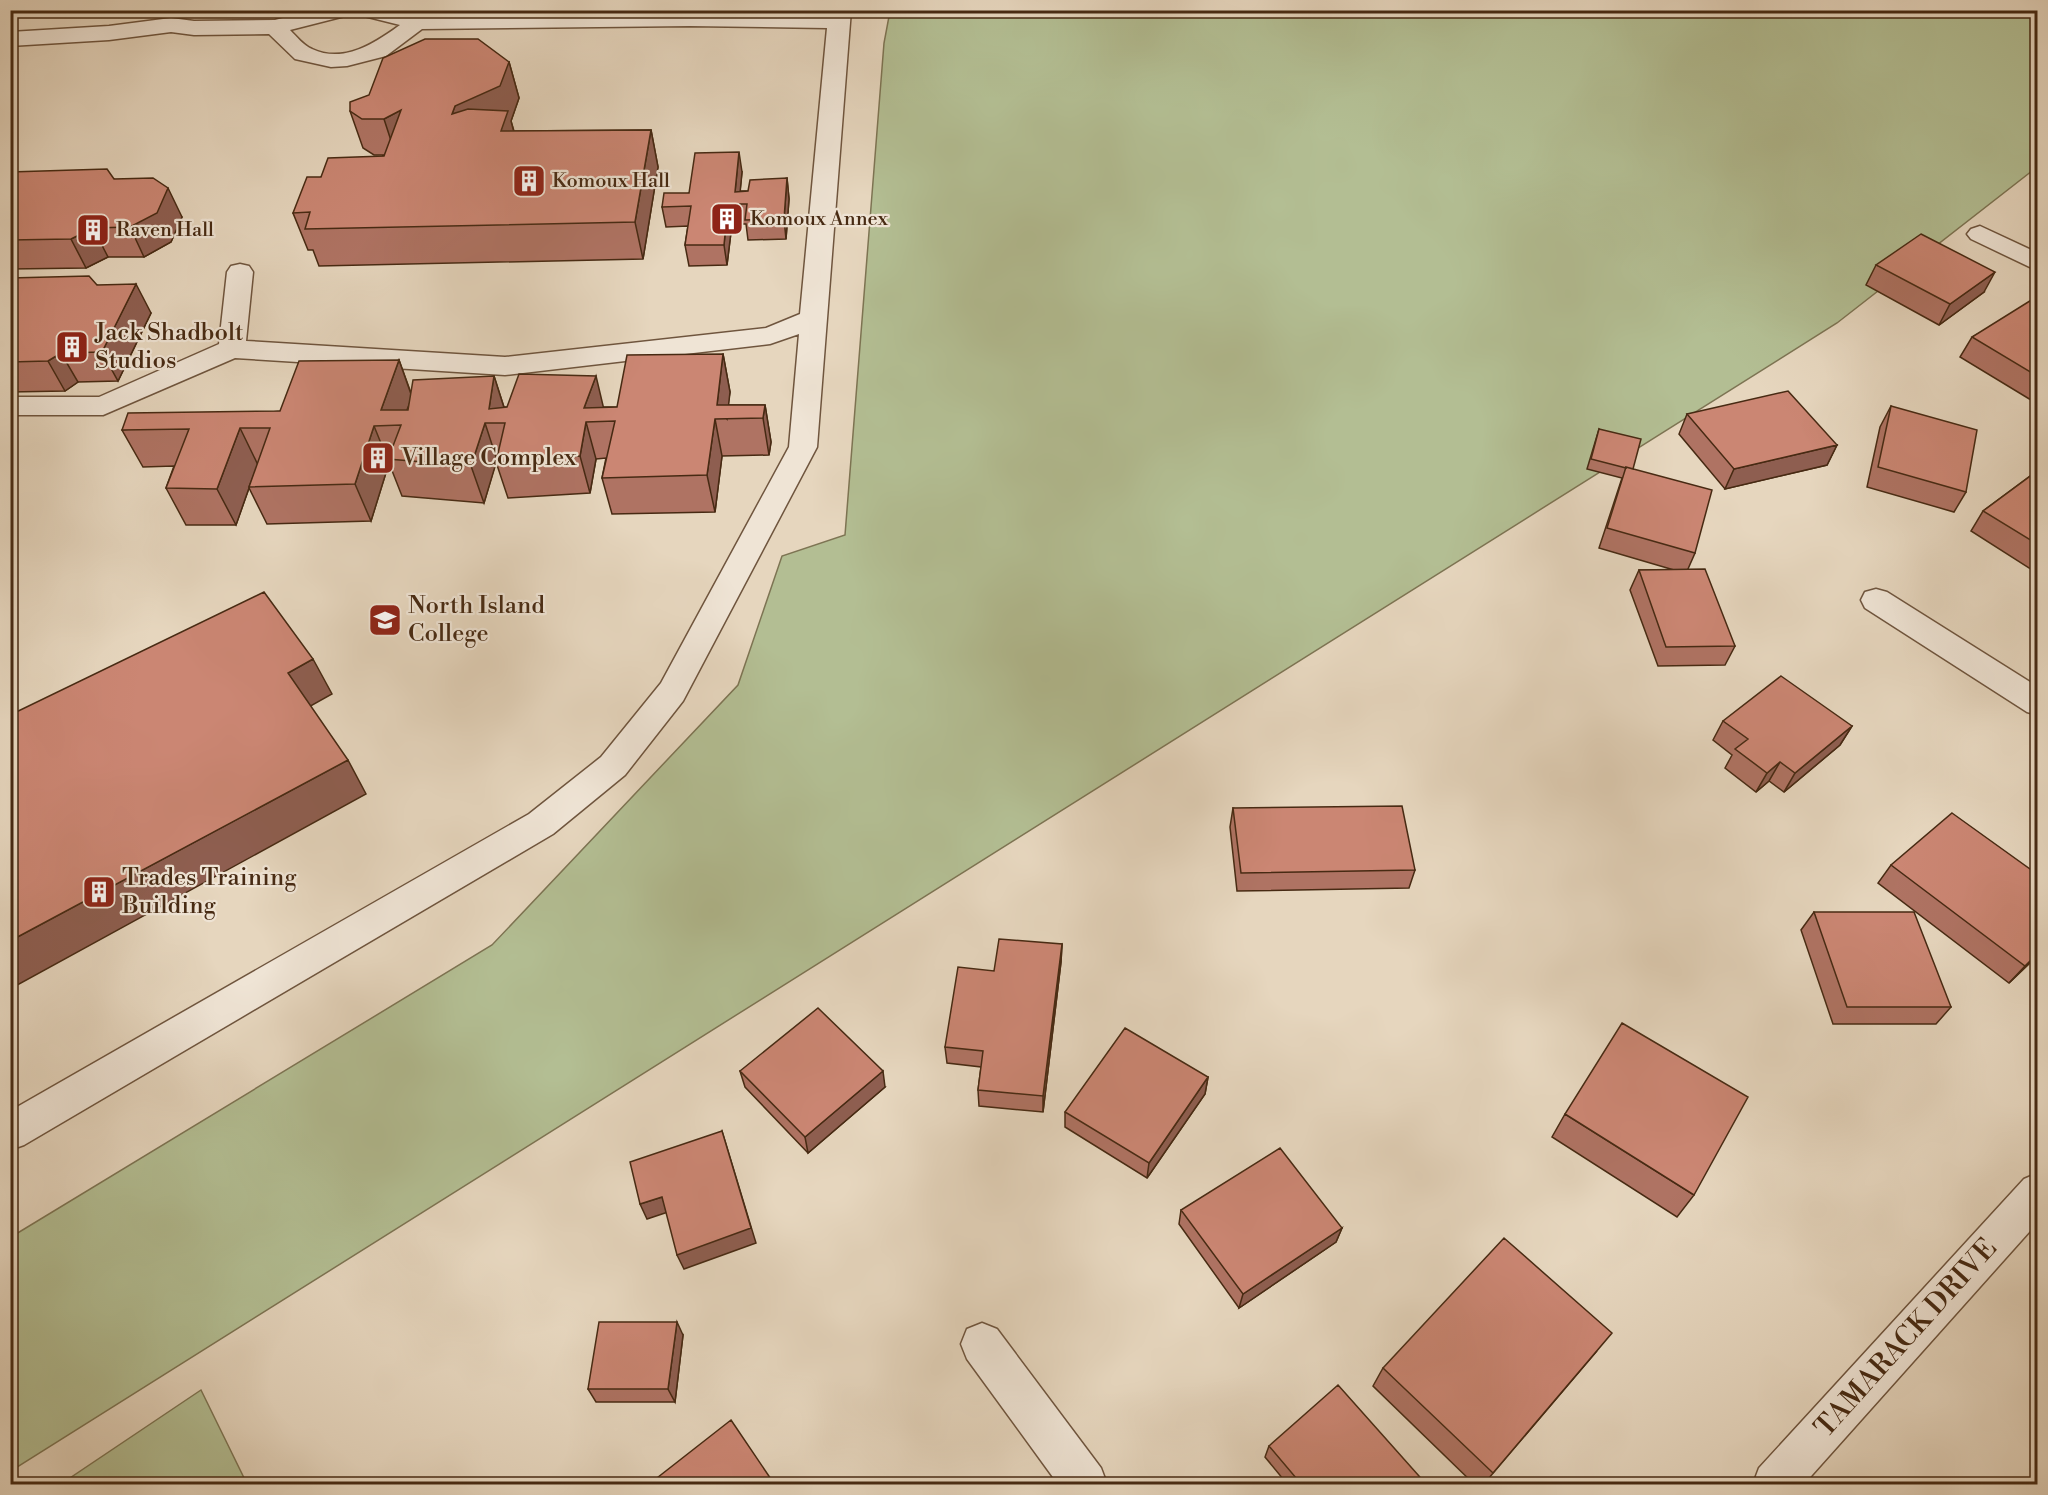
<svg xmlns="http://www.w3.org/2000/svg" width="2048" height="1495" font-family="'Libre Bodoni',serif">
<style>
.green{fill:#b3be93;stroke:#7d7453;stroke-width:1.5}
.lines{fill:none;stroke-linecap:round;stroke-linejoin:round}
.minor-casing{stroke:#6f553e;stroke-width:3}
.minor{fill:#efe4d5;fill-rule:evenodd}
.wall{fill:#af7363;stroke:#472a13;stroke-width:1.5}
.shaded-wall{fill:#8e5e50;stroke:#472a13;stroke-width:1.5}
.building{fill:#cb8673;stroke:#472a13;stroke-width:1.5}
.labels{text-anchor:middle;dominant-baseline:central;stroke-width:4.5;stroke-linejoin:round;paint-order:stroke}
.far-poi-label{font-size:20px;fill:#472a13;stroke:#efe4d5;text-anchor:start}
.poi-label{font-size:24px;fill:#472a13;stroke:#efe4d5;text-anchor:start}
.near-street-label{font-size:28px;fill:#472a13;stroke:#efe4d5}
</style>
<rect width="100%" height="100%" fill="#e6d6be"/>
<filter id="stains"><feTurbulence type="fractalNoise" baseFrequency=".00333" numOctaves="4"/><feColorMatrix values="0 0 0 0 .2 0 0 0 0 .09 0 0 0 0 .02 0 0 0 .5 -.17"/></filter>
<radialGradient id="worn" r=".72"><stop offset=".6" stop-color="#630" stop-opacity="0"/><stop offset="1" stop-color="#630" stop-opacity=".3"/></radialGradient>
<!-- green -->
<path class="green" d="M 890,11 L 2037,11 L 2037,167 L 1837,323 L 11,1471 L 11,1237 L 492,945 L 738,685 L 782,556 L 845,535 L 884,43 Z
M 201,1390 L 247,1484 L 61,1484 Z"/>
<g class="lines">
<!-- minor casing -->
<g class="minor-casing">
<path id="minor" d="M 314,10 L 351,10 L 349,15 L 290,30 C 296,36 304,46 312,49 C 344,64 375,43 400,25 L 360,15 L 358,10 L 395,10 L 417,16 L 690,12 L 829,15 L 829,10 L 851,10 L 817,447 L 683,701 L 625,775 L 553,834 L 24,1145 L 10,1150 L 10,1111 L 529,814 L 601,757 L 661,683 L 789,447 L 799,334 L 770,344 L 505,375 L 235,358 L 103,415 L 10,415 L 10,397 L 99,397 L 219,344 L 227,272 L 231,266 L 240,264 L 249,266 L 253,272 L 246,341 L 505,357 L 766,328 L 800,314 L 827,28 L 690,26 L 422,29 L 386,56 L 347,66 L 331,67 L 295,59 L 269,34 L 194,35 L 171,32 L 109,40 L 10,46 L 10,32 L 109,26 L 171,18 L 194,21 L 275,20 Z
M 1980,226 L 2038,253 L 2038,271 L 1971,239 L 1967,234 L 1971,229 Z
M 1876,589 L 1887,592 L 2038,687 L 2038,715 L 2027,712 L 1865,608 L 1861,600 L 1865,592 Z
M 2038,1173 L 2038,1222 L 1804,1484 L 1753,1484 L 1759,1468 L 2024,1179 Z
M 982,1323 L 997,1329 L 1101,1468 L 1107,1484 L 1058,1484 L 967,1359 L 961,1344 L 967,1329 Z"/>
</g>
<!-- minor -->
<use href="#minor" class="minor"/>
</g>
<!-- wall -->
<path class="wall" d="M 509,62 L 519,98 L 511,121 L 514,131 L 651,130 L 658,167 L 643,259 L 319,266 L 313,250 L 308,250 L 293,213 L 321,177 L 384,156 L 385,155 L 374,155 L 363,148 L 350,111 Z
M 10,172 L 114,179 L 182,217 L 171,242 L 144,257 L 108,257 L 86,268 L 10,269 Z
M 742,172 L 740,191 L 748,191 L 787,178 L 789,199 L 786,239 L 748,240 L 746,224 L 732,224 L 727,265 L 689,266 L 685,245 L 688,226 L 666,227 L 662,207 L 689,193 Z
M 1876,265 L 1984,292 L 1939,325 L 1866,285 Z
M 10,278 L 97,285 L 151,313 L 118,381 L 78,382 L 65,391 L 10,392 Z
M 2037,302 L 2037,395 L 2031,400 L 1960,357 L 1972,337 Z
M 723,354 L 730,392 L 728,405 L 765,405 L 771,442 L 769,455 L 722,456 L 715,512 L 612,514 L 602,478 L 606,458 L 596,459 L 590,493 L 508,498 L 496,462 L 484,503 L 402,496 L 389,463 L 371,521 L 267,524 L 249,488 L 236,525 L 186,525 L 166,488 L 174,466 L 143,467 L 122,430 L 280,411 L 399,360 L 411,393 L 494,376 L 504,407 L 617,407 Z
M 1891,406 L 1966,492 L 1954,512 L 1867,487 L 1880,427 Z
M 1687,414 L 1837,445 L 1827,465 L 1725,489 L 1679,434 Z
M 1599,429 L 1633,469 L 1695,553 L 1688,569 L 1735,646 L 1725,665 L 1658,666 L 1630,590 L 1639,570 L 1674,570 L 1599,548 L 1622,478 L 1587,469 Z
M 2037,471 L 2037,573 L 1971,531 L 1983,511 Z
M 1723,721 L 1852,726 L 1840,745 L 1784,792 L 1769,781 L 1756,792 L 1725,768 L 1732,755 L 1713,740 Z
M 1233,808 L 1415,870 L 1409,888 L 1237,891 L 1230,827 Z
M 1891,865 L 2037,874 L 2037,956 L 2009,983 L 1878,883 Z
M 1814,912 L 1951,1007 L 1936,1024 L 1833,1024 L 1801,930 Z
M 1062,944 L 1061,962 L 1043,1112 L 979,1106 L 978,1090 L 981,1067 L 947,1063 L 945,1047 L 994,971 Z
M 740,1071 L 885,1087 L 808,1153 L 745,1087 Z
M 1208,1077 L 1205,1094 L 1147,1178 L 1065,1127 L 1065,1112 Z
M 1565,1114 L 1694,1195 L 1677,1217 L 1552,1137 Z
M 1181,1210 L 1342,1228 L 1336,1242 L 1239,1308 L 1179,1224 Z
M 683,1335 L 675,1402 L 596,1402 L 588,1389 Z
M 1596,1352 L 1483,1485 L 1475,1485 L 1373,1386 L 1383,1368 Z
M 1269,1446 L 1427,1485 L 1288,1485 L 1265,1457 Z"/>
<!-- shaded-wall -->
<path class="shaded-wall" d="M 509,62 L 519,98 L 511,121 L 518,148 L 452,114 L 455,106 Z
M 401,110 L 396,156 L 384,119 Z
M 651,130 L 658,167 L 643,259 L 635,222 Z
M 739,152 L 742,172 L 739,204 L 735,192 Z
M 787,178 L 789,199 L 786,239 L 784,219 Z
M 168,188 L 182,217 L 171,242 L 144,257 L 130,227 Z
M 728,204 L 732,224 L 727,265 L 724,245 Z
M 93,228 L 108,257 L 86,268 L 71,239 Z
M 1995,272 L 1984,292 L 1939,325 L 1950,304 Z
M 136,284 L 151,313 L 118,381 L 102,352 Z
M 61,353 L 78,382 L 65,391 L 48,361 Z
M 723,354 L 730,392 L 727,419 L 717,405 Z
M 399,360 L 412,397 L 401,425 L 381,410 Z
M 494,376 L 506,414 L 489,409 Z
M 596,376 L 605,414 L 584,408 Z
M 2037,389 L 2037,395 L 2031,400 Z
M 765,405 L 771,442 L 769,455 L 763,418 Z
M 715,419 L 722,456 L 715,512 L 707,475 Z
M 586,422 L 596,459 L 590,493 L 580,456 Z
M 485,423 L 497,460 L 484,503 L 471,466 Z
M 374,426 L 389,463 L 371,521 L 355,484 Z
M 240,428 L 258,465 L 249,487 L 249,488 L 236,525 L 217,489 Z
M 1837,445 L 1827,465 L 1725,489 L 1734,469 Z
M 313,659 L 332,694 L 307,708 L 288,673 Z
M 1852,726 L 1840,745 L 1784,792 L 1795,773 Z
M 348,760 L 366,794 L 10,989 L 10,941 Z
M 1780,762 L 1769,781 L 1756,792 L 1767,773 Z
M 1062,944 L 1061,962 L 1043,1112 L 1043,1096 Z
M 2037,954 L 2037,956 L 2009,983 L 2025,966 Z
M 883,1071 L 885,1087 L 808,1153 L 805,1137 Z
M 1208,1077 L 1205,1094 L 1147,1178 L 1149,1163 Z
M 722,1131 L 756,1243 L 684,1269 L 677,1255 Z
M 662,1197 L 668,1212 L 647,1219 L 640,1204 Z
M 1342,1228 L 1336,1242 L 1239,1308 L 1243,1294 Z
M 677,1322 L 683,1335 L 675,1402 L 668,1389 Z"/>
<!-- building -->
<path class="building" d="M 425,39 L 478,39 L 509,62 L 500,86 L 455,106 L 452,114 L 468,109 L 508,111 L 501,131 L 651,130 L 635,222 L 305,229 L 310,212 L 293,213 L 307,177 L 321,177 L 328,158 L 384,156 L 401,110 L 384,119 L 362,119 L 350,111 L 350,102 L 369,95 L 383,58 Z
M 739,152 L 735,192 L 748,191 L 750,180 L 787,178 L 784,219 L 745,220 L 747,204 L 728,204 L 724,245 L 685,245 L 691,206 L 662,207 L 664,193 L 689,193 L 695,153 Z
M 107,169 L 114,179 L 153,178 L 168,188 L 157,213 L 130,227 L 93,228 L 71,239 L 10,240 L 10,172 Z
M 1921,234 L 1995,272 L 1950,304 L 1876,265 Z
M 89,276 L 97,285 L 136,284 L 102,352 L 61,353 L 48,361 L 10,362 L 10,278 Z
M 2033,299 L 2037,302 L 2037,376 L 1972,337 Z
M 723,354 L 717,405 L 765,405 L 763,418 L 715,419 L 707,475 L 602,478 L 615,421 L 586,422 L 580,456 L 496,462 L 505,423 L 485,423 L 471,466 L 388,459 L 401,425 L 374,426 L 355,484 L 249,487 L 270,428 L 240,428 L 217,489 L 166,488 L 189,429 L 122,430 L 128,413 L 280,411 L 299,361 L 399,360 L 381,410 L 408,410 L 413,380 L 494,376 L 489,409 L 507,407 L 519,374 L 596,376 L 584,408 L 617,407 L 627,355 Z
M 1788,391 L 1837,445 L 1734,469 L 1687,414 Z
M 1891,406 L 1977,430 L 1966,492 L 1878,467 Z
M 1599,429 L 1641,439 L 1633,469 L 1626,467 L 1626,468 L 1591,459 Z
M 1626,467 L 1712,490 L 1695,553 L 1607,528 Z
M 2037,471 L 2037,544 L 1983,511 Z
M 1705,569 L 1735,646 L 1666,647 L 1639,570 Z
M 264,592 L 313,659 L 288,673 L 348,760 L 10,941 L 10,715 Z
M 1781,676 L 1852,726 L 1795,773 L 1780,762 L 1767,773 L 1735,749 L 1748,739 L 1723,721 Z
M 1402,806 L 1415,870 L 1241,873 L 1233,808 Z
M 1952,813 L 2037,874 L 2037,954 L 2025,966 L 1891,865 Z
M 1814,912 L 1914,912 L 1951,1007 L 1847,1007 Z
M 999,939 L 1062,944 L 1043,1096 L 978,1090 L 983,1051 L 945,1047 L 958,967 L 994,971 Z
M 818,1008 L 883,1071 L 805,1137 L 740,1071 Z
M 1622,1023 L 1748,1097 L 1694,1195 L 1565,1114 Z
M 1125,1028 L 1208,1077 L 1149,1163 L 1065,1112 Z
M 722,1131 L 751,1228 L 677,1255 L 662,1197 L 640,1204 L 630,1162 Z
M 1280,1148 L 1342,1228 L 1243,1294 L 1181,1210 Z
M 1504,1238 L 1612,1333 L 1493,1473 L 1383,1368 Z
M 599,1322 L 677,1322 L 668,1389 L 588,1389 Z
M 1338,1385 L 1427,1485 L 1302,1485 L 1269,1446 Z
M 731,1420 L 775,1485 L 648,1485 Z"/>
<!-- icons -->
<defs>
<g id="building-square" transform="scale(1.725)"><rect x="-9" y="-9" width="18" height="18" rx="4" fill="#8f2418" stroke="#efe4d5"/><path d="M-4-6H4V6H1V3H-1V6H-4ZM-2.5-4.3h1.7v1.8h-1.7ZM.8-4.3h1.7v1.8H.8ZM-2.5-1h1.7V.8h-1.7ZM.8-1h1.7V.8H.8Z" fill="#fff"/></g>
<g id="university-square" transform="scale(1.725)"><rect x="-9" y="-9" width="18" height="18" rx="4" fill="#8f2418" stroke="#efe4d5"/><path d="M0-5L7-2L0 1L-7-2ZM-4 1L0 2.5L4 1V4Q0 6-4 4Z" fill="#fff"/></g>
</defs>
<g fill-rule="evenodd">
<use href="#building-square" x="529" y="181"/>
<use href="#building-square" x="727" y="219"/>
<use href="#building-square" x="93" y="230"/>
<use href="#building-square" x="72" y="347"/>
<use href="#building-square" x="378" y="458"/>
<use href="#university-square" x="385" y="620"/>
<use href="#building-square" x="99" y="892"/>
</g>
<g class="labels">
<!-- far-poi labels -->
<g class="far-poi-label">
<text x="552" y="181">Komoux Hall</text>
<text x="750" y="219">Komoux Annex</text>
<text x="116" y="230">Raven Hall</text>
</g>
<!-- poi labels -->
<g class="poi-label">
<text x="95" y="333">Jack Shadbolt<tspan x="95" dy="28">Studios</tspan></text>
<text x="401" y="458">Village Complex</text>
<text x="408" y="606">North Island<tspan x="408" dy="28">College</tspan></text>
<text x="122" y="878">Trades Training<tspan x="122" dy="28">Building</tspan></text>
</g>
<!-- near-street labels -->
<g class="near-street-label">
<text transform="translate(1906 1338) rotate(-48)">TAMARACK DRIVE</text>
</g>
</g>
<!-- margin -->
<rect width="2048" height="1495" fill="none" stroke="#e6d6be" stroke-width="36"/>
<rect x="12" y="12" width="2024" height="1471" fill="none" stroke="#472a13" stroke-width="3"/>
<rect x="18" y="18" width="2012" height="1459" fill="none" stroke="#472a13" stroke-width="1.5"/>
<rect width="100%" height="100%" filter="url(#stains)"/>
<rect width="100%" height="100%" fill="url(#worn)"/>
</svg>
